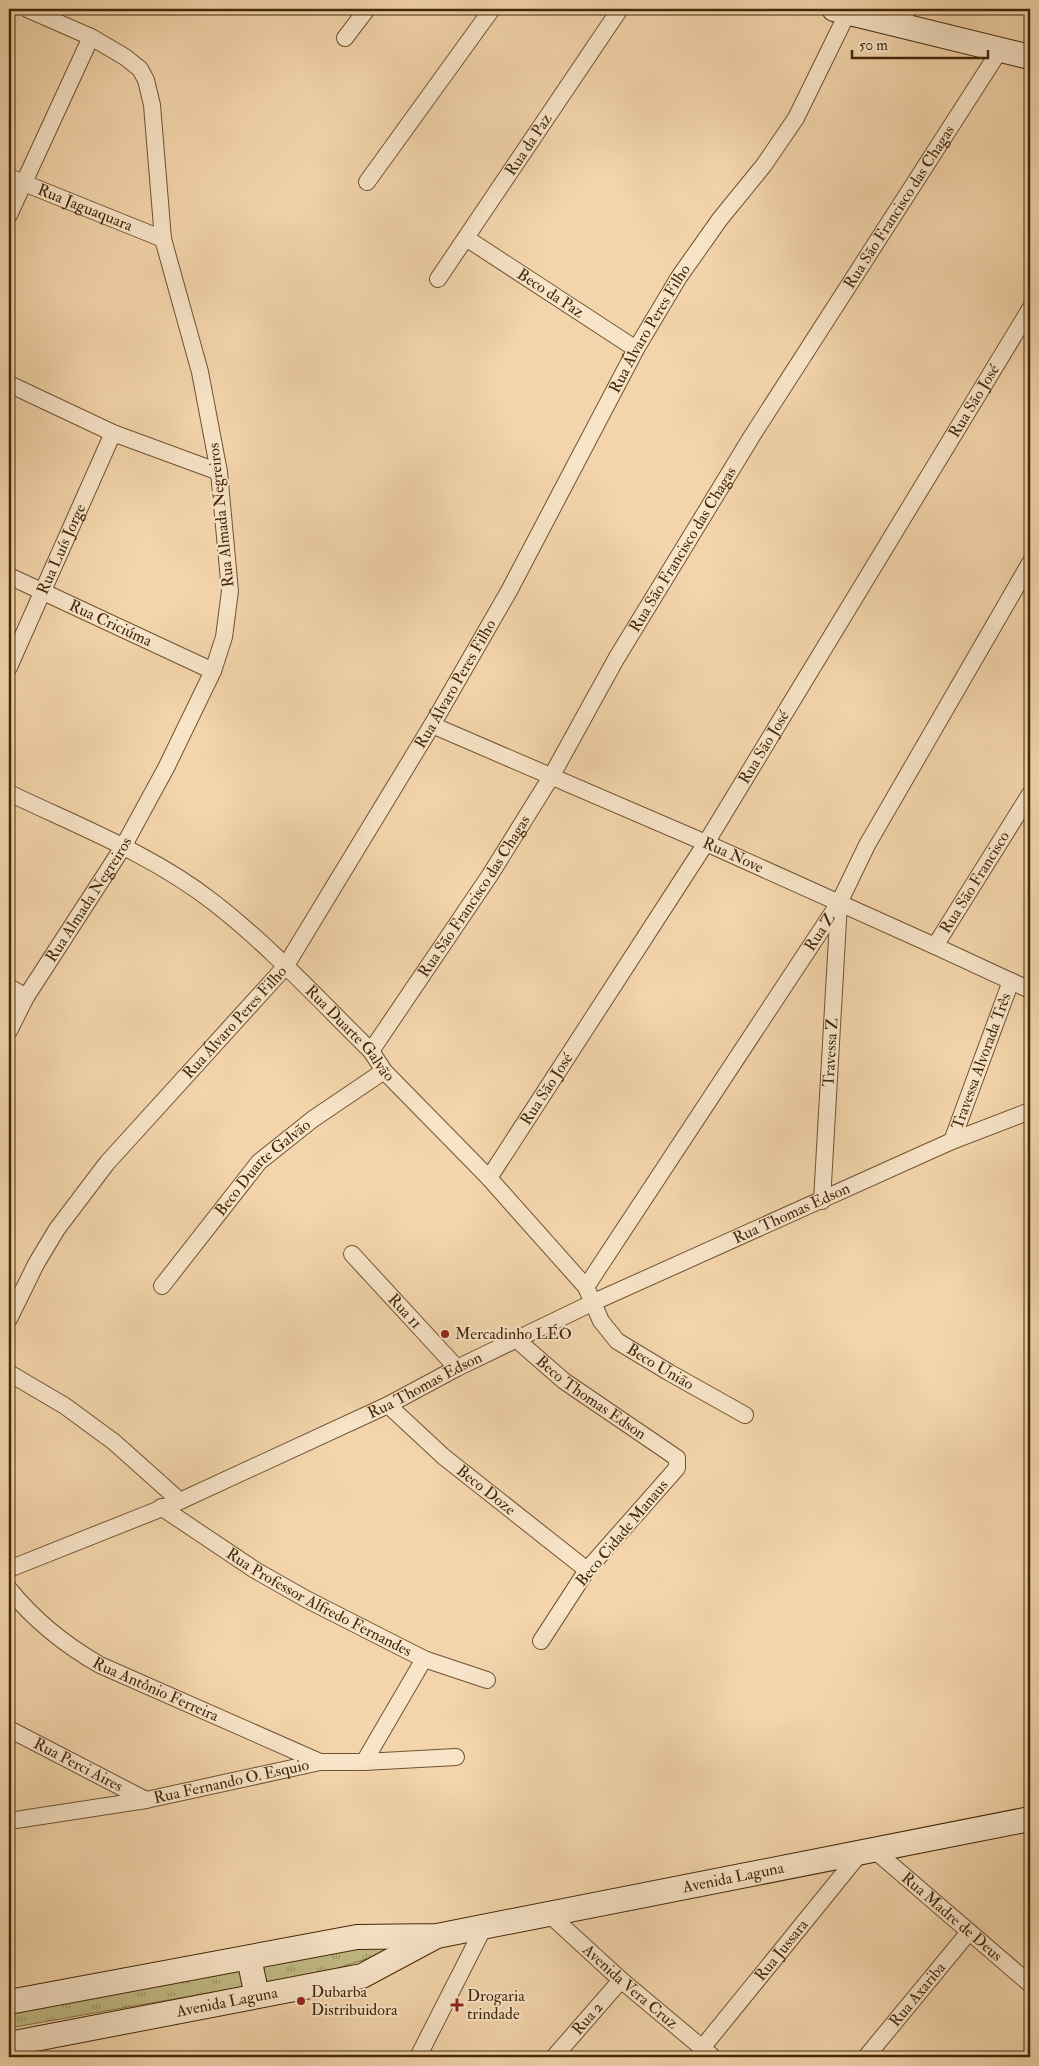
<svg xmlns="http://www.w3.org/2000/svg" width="1039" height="2066" font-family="'IM FELL Double Pica',serif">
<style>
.park{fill:url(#park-tufts);stroke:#827247}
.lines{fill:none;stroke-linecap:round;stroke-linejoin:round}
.street-casing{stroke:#6f5332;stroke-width:18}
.secondary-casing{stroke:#43280a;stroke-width:26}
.street{stroke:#f8e4c8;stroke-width:16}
.secondary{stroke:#f8e4c8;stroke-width:24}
.poi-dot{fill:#8f2418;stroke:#f8e4c8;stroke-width:2}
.labels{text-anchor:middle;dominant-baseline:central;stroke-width:4;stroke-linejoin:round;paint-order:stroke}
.street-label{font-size:16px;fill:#43280a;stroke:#f8e4c8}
.poi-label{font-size:16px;fill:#43280a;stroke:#f8e4c8;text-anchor:start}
</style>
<defs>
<pattern id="park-tufts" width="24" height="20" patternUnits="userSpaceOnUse" patternTransform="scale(1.25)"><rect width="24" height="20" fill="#c2bb84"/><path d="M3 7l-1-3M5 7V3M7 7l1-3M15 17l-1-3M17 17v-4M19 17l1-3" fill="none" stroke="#9f986a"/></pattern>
</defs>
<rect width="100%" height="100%" fill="#f4d5ab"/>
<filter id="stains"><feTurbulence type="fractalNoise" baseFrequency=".004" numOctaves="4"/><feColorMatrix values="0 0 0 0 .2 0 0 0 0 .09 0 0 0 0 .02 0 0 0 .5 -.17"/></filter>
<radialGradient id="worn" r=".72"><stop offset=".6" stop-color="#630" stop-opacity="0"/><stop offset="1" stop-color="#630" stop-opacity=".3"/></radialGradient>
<!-- park -->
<path class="park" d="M 423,1941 L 322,1973 L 9,2028 L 9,2010 L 319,1952 Z"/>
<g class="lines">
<!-- street casing -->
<g class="street-casing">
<g id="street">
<path d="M 901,26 L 907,9"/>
<path d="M 345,38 L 367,9"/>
<path id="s1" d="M 9,177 L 163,239"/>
<path d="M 367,182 L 492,9"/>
<path d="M 9,215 L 91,37"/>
<path id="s2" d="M 466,238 L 636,349"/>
<path id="s3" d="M 438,279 L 620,9"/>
<path d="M 9,384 L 113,433 L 219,472"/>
<path id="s4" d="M 9,576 L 213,671"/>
<path id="s5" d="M 9,667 L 113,433"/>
<path id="s6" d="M 432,725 L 706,843 L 935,946 L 1030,990"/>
<path id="s7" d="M 9,793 C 78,826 153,855 213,902 C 270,946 320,1001 371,1051 L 384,1071 L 489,1178 L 586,1287 L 601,1321 L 617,1341 L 670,1373 L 745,1415"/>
<path id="s8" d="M 935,946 L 1030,794"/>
<path d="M 9,987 L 26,997"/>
<path id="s9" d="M 9,1031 L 26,997 L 123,847 L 166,768 L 213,671 L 224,637 L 230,591 L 219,472 L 200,372 L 163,239 L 152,105 L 146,80 L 140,69 L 125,57 L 91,37 L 27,9"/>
<path id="s10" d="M 371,1051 L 490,875 L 551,777 L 616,659 L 752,436 L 1000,50"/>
<path id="s11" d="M 952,1141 L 1011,981"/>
<path id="s12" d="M 489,1178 L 706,843 L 1030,309"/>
<path id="s13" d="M 822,1201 L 839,903"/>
<path id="s14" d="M 352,1254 L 457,1368"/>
<path id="s15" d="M 162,1286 L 259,1162 L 313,1119 L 384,1071"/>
<path id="s16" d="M 586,1287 L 839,903 L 867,845 L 1030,563"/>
<path id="s17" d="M 9,1319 L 36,1264 L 57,1229 L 107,1163 L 285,967 L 432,725 L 509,591 L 636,349 L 679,277 L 720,219 L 764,165 L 796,118 L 848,12"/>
<path id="s18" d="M 517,1340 L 564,1381 L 677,1458 L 677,1468 L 587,1570 L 541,1641"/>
<path d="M 9,1373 L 65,1406 L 114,1442 L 180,1501"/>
<path id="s19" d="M 388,1405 L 444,1457 L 587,1570"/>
<path id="s20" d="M 161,1507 L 255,1570 L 306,1599 L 424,1659 L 487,1680"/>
<path id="s21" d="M 9,1569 L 180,1501 L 388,1405 L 457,1368 L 594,1302 L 952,1141 L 1030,1111"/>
<path id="s22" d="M 9,1589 C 34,1620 65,1645 100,1665 L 320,1762"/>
<path id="s23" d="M 9,1729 L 146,1800"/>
<path d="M 364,1762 L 424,1659"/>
<path id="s24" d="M 9,1821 L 146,1800 L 320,1762 L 364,1762 L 456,1757"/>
<path id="s25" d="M 873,1849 L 1030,1984"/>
<path id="s26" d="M 549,1914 L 621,1980 L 713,2057"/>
<path id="s27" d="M 702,2048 L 862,1851"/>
<path d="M 418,2057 L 484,1927"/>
<path id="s28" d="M 554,2057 L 621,1980"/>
<path id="s29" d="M 866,2057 L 969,1932"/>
</g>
</g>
<!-- secondary casing -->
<g class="secondary-casing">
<g id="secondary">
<path d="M 834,9 L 1030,57"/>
<path d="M 249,1958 L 257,1996"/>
<path id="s30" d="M 9,2002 L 357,1937 L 437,1936 L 1030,1819"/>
<path id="s31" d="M 9,2044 L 362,1976 L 433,1938"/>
</g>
</g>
<!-- street -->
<use href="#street" class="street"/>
<!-- secondary -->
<use href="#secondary" class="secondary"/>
</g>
<!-- markers -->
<g class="poi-dot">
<circle cx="445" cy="1334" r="5"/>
<circle cx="301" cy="2001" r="5"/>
<path d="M454.5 1997.5h5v5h5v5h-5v5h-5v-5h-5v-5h5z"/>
</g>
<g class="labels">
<!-- street labels -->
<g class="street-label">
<text stroke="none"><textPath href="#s3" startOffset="162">Rua da Paz</textPath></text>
<text stroke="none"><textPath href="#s10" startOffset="996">Rua São Francisco das Chagas</textPath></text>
<text stroke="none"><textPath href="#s1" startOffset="82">Rua Jaguaquara</textPath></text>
<text stroke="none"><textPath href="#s2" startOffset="101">Beco da Paz</textPath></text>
<text stroke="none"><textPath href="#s17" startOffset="1185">Rua Álvaro Peres Filho</textPath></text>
<text stroke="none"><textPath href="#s12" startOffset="916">Rua São José</textPath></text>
<text transform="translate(221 515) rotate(-96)">Rua Almada Negreiros</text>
<text stroke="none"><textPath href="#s10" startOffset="591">Rua São Francisco das Chagas</textPath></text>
<text stroke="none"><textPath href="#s5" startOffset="129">Rua Luís Jorge</textPath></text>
<text stroke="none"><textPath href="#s4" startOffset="112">Rua Criciúma</textPath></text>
<text stroke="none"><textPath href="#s17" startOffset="780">Rua Álvaro Peres Filho</textPath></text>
<text stroke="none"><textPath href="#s12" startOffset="511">Rua São José</textPath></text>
<text stroke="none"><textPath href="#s6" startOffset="328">Rua Nove</textPath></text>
<text stroke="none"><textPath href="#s8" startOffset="75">Rua São Francisco</textPath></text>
<text stroke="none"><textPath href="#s10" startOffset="186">Rua São Francisco das Chagas</textPath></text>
<text stroke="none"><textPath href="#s9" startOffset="154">Rua Almada Negreiros</textPath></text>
<text stroke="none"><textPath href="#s16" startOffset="425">Rua Z</textPath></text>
<text stroke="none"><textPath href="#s17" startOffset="375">Rua Álvaro Peres Filho</textPath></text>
<text stroke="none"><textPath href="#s7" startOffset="422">Rua Duarte Galvão</textPath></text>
<text stroke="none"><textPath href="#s13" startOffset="149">Travessa Z</textPath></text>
<text stroke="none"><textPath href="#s11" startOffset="85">Travessa Alvorada Três</textPath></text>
<text stroke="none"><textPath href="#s12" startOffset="106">Rua São José</textPath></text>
<text stroke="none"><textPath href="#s15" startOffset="156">Beco Duarte Galvão</textPath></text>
<text stroke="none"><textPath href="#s21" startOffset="860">Rua Thomas Edson</textPath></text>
<text stroke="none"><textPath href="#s14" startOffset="78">Rua 11</textPath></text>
<text stroke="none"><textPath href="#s7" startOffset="882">Beco União</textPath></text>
<text stroke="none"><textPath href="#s21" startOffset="455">Rua Thomas Edson</textPath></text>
<text stroke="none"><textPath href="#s18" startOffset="94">Beco Thomas Edson</textPath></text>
<text stroke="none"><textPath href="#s19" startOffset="130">Beco Doze</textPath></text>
<text transform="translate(622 1533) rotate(-50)">Beco Cidade Manaus</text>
<text stroke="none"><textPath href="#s20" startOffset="185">Rua Professor Alfredo Fernandes</textPath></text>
<text stroke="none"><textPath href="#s22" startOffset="180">Rua Antônio Ferreira</textPath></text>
<text stroke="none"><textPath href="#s23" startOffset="78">Rua Perci Aires</textPath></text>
<text stroke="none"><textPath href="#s24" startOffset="226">Rua Fernando O. Esquio</textPath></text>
<text stroke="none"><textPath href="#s30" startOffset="736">Avenida Laguna</textPath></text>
<text stroke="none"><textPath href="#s25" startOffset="104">Rua Madre de Deus</textPath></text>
<text stroke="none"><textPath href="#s27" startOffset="126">Rua Jussara</textPath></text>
<text stroke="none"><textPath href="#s26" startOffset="109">Avenida Vera Cruz</textPath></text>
<text stroke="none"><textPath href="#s29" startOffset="81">Rua Axariba</textPath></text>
<text stroke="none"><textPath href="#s31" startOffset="222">Avenida Laguna</textPath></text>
<text stroke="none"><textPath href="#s28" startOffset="51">Rua 2</textPath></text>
</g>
<!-- poi labels -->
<g class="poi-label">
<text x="455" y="1334">Mercadinho LÉO</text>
<text x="311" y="1992">Dubarba<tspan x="311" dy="18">Distribuidora</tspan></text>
<text x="467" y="1996">Drogaria<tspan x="467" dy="18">trindade</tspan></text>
</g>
</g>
<!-- margin -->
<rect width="1039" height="2066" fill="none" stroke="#f4d5ab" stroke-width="30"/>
<rect x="10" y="10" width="1019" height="2046" fill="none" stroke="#43280a" stroke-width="2.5"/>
<rect x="15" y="15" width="1009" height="2036" fill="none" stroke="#43280a"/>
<!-- scale -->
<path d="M852 50v8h136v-8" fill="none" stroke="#43280a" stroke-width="2.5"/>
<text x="859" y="50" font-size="15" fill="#43280a" stroke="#f8e4c8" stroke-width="4" paint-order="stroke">50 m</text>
<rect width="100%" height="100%" filter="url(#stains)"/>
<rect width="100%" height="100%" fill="url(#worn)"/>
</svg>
